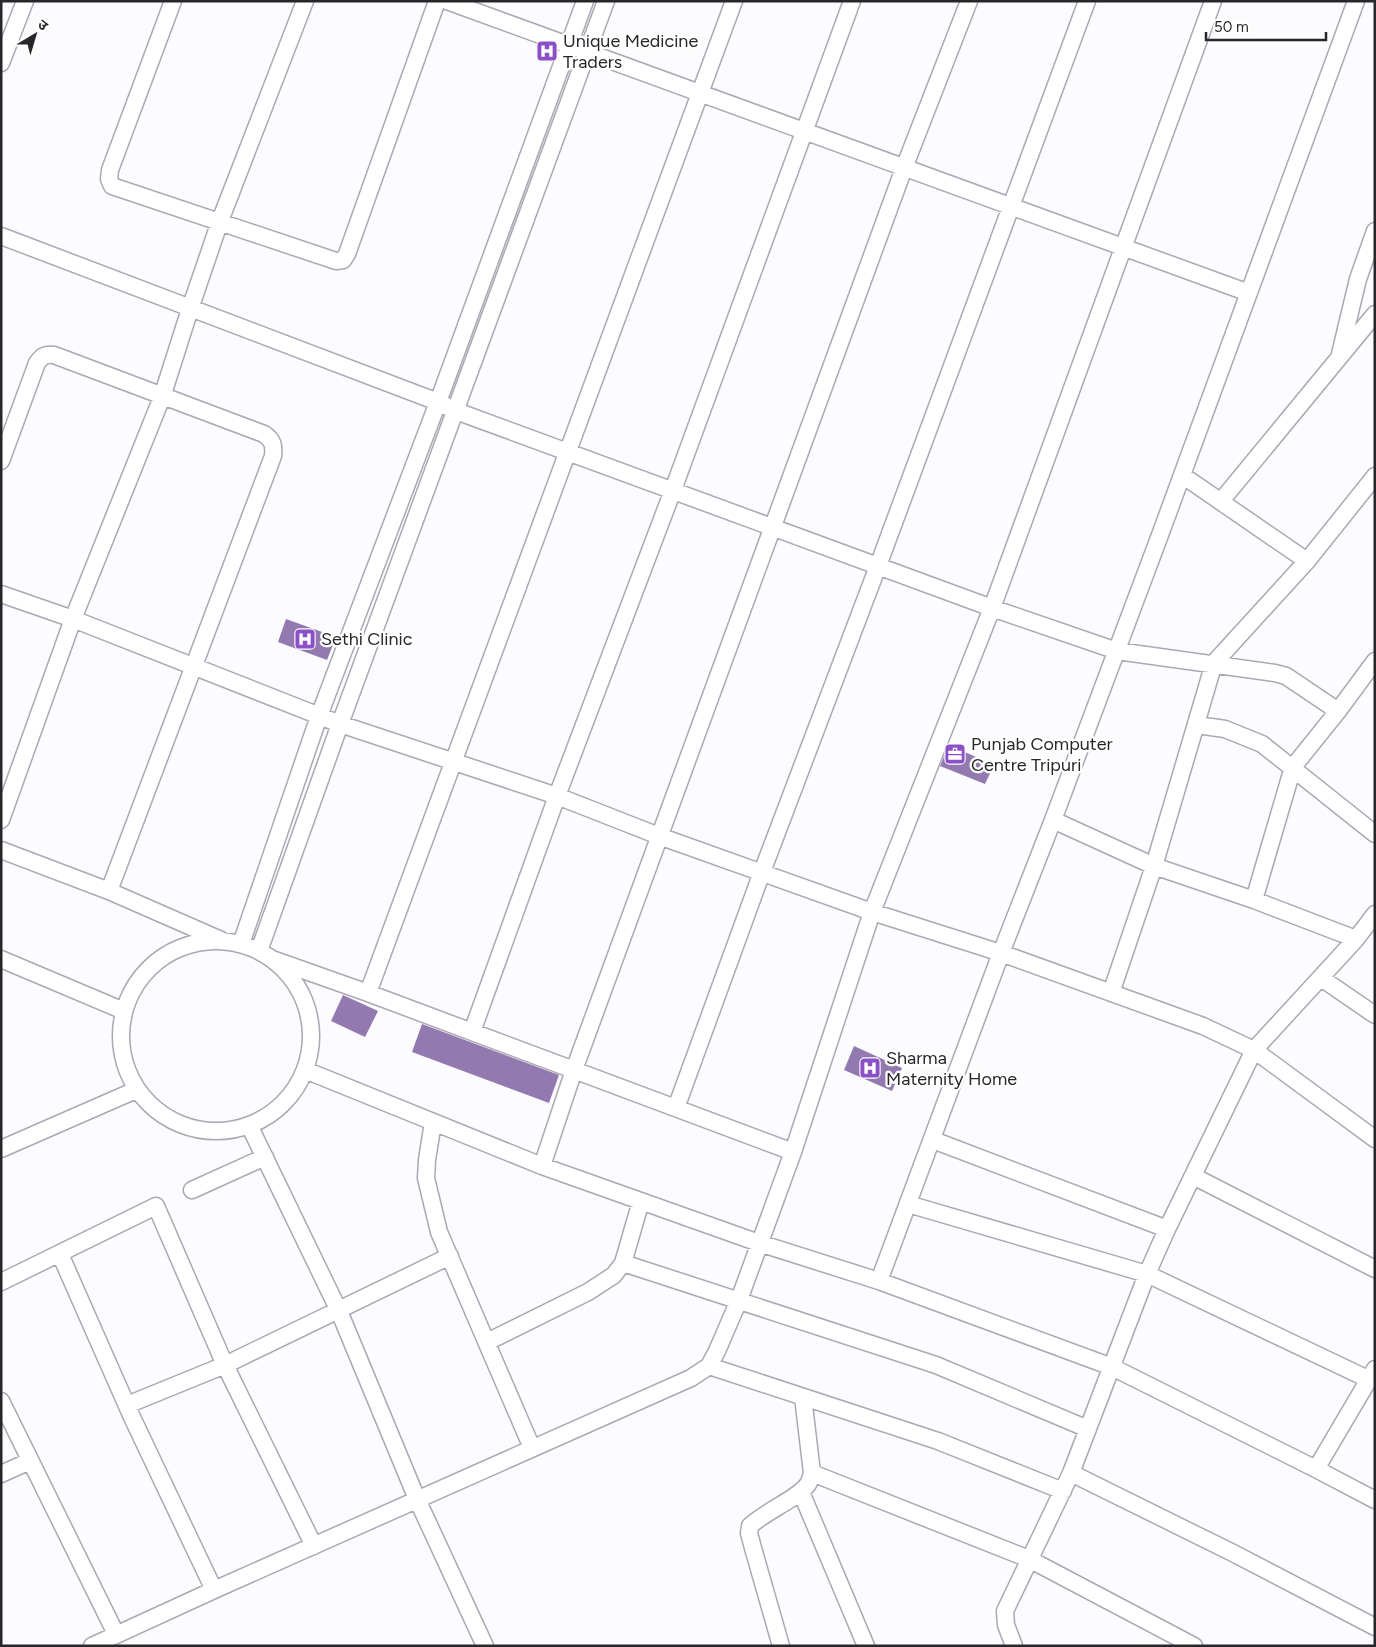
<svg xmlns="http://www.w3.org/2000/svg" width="1376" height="1647" font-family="Figtree,'Noto Sans Devanagari',sans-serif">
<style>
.building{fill:#927ab0}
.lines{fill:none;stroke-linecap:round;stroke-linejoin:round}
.minor-casing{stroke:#aca7b3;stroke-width:19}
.minor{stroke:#fff;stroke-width:16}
.labels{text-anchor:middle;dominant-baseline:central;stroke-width:4.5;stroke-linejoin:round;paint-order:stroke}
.poi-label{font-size:18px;fill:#28262b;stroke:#fff;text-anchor:start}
</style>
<rect width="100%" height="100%" fill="#fcfbfd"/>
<!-- building -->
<path class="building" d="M 286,619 L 336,637 L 327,660 L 278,642 Z
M 949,745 L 994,765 L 985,784 L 940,766 Z
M 343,995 L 378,1011 L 365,1037 L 331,1021 Z
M 422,1024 L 559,1075 L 549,1103 L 412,1052 Z
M 854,1046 L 902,1068 L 892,1091 L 844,1070 Z"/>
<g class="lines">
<!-- minor casing -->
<g class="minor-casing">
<path id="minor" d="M 173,1 L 110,170 L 109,179 L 112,186 L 336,261 L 343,260 L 347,254 L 437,1
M 447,1 L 1249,293
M 1,63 L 25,1
M 1,236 L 438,402 L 456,411 L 992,608 L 1117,651 L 1275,673 L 1286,676 L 1338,711
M 1340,354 L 1358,279 L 1375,231
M 1,461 L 37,363 C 42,356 45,354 54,355 L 264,434 C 273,440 274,445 273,456 L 109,891
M 1182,475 L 1307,561
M 1221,501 L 1375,314
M 1,594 L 73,619 L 340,724 L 557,796 L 659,836 L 872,912 L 1001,953 L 1203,1026 L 1254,1050 L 1375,1139
M 1197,725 L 1225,729 L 1262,744 L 1375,834
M 1,820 L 73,619 L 162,397 L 190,309 L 220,221 L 305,1
M 1053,820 L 1154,866 L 1254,900 L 1356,939
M 1,850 L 109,891 L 221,940
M 1254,900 L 1293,767 L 1338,711 L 1375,661
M121 1036a95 95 0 1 1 190 0a95 95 0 1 1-190 0Z
M 241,944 L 319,716 L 438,402 L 585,1
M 259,951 L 340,724 L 606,1
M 1,959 L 124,1011
M 272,959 L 368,993 L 734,1
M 1321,978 L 1375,1015
M 368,993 L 793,1152
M 1111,993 L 1154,866 L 1214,663 L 1307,561 L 1375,476
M 472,1032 L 557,796 L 673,490 L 852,1
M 305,1070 L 542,1166 L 759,1243 L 879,1281 L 1001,953 L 1053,820 L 1160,535 L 1356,1
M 676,1108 L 762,872 L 878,566 L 1087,1
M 433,1122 L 427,1160 L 426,1178 L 439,1232 L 532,1448
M 249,1125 L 339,1311 L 417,1499 L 485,1646
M 933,1140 L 1167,1229
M 1,1149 L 136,1090
M 542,1166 L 574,1070 L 904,168 L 969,1
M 1193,1176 L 1375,1269
M 192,1190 L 265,1157
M 908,1204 L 1147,1274 L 1370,1380
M 60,1254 L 131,1415 L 214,1590
M 623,1263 L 936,1365 L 1088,1429
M 879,1281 L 1112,1367 L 1316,1469 L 1375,1500
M 1,1282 L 156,1206 L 225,1365 L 314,1546
M 487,1342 L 588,1292 L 614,1275 L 623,1263 L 641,1201
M 709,1366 L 938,1441 L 1063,1491
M 1,1401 L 116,1634
M 127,1405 L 225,1365 L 450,1256
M 1316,1469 L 1375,1369
M 812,1473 L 1029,1559 L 1194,1646
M 1071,1473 L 1233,1553 L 1375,1627
M 1,1474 L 30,1461
M 801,1492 L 866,1646
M 92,1646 L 214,1590 L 691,1378 L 709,1366 L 717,1351 L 739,1300 L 793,1152 L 872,912 L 992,608 L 1213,1
M 781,1646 L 753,1548 L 749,1533 L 750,1526 C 764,1512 799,1498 808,1484 C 810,1481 811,1476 812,1473 L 803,1397
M 1014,1646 L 1006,1625 L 1005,1611 L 1071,1473 L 1147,1274 L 1167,1229 L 1254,1050 L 1356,939 L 1375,914"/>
</g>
<!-- minor -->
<use href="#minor" class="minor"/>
</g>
<!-- icons -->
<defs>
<g id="hospital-square" transform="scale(1.125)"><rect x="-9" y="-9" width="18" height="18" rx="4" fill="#8b50c6" stroke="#fff"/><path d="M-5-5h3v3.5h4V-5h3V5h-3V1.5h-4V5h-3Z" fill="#fff"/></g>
<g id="office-square" transform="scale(1.125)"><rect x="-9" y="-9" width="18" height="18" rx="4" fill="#8b50c6" stroke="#fff"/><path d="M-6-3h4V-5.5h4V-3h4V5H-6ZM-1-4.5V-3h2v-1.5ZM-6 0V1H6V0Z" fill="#fff"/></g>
</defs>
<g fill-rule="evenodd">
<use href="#hospital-square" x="547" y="51"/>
<use href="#hospital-square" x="305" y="639"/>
<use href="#office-square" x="955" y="754"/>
<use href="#hospital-square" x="870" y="1068"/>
</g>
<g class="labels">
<!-- poi labels -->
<g class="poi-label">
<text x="563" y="41">Unique Medicine<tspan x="563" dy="21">Traders</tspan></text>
<text x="321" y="639">Sethi Clinic</text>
<text x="971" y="744">Punjab Computer<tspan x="971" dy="21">Centre Tripuri</tspan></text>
<text x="886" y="1058">Sharma<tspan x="886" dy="21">Maternity Home</tspan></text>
</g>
</g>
<!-- border -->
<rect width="1376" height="1647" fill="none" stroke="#28262b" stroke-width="5"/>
<!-- north arrow -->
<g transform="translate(35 35) rotate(38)" stroke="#ffffff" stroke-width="4" paint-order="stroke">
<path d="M0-4L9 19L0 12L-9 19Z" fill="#28262b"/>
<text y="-8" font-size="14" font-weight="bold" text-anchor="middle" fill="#28262b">उ</text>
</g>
<!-- scale -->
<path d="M1206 32v8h120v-8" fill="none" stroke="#28262b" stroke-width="2.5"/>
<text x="1214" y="32" font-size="15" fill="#28262b" stroke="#ffffff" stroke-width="4" paint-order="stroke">50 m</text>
</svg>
